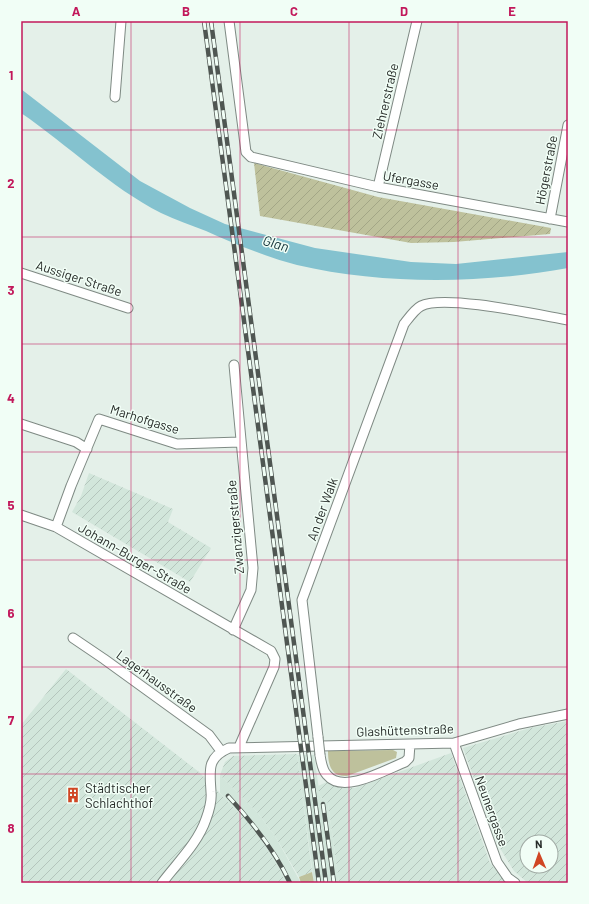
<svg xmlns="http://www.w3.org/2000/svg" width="589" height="904" font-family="Barlow,sans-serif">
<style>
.built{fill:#d2e6db}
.industrial{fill:url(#industrial-furrows);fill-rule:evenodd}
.grass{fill:#bec19c}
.garden{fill:url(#garden-furrows)}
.water{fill:#84c2cf}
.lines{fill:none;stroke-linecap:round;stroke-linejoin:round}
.minor-casing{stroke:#7f8a84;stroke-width:11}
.minor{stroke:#fff;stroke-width:9}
.rail-casing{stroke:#4f5652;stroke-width:4.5}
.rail{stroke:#f1fef6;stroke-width:3;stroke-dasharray:9;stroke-linecap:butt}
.minor-bridge-casing{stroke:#7f8a84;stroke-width:11;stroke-linecap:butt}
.minor-bridge{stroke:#fff;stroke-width:9}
.grid{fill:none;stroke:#c2185b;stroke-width:1;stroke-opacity:0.55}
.labels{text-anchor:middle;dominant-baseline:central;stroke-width:3;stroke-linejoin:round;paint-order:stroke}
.street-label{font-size:13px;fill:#262b28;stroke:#f1fef6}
.poi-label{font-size:13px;fill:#262b28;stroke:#f1fef6;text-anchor:start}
.water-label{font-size:14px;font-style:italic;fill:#17363c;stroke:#f1fef6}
.neatline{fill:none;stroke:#c2185b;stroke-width:1.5}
.grid-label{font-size:13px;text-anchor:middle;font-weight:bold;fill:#c2185b}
</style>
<defs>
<pattern id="industrial-furrows" width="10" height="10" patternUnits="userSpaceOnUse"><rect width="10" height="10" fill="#d2e6db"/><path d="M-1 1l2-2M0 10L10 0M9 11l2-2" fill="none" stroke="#b4c5bc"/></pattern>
<pattern id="garden-furrows" width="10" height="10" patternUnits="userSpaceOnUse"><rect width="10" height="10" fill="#bec19c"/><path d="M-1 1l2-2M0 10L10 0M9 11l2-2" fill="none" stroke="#a3a686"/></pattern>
</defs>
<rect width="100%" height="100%" fill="#e4f0e9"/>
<!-- built -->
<path class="built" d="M 297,755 L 314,755 L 320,796 L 328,803 L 339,883 L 314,883 Z
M 220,775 L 257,812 L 275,836 L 301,883 L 286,883 L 279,868 L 253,827 L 220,793 Z"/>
<!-- industrial -->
<path class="industrial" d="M 89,473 L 173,509 L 168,522 L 211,548 L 190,582 L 72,512 L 81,496 Z
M 66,669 L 199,772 L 253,827 L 279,868 L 286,883 L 21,883 L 21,725 Z
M 568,721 L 568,883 L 528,883 L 514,871 L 498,845 L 463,748 L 530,728 ZM 527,842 L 551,842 L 551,866 L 527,866 Z
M 451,753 L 490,863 L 507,883 L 339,883 L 328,803 L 320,796 L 318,786 L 327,782 L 340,788 L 355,788 Z
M 297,754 L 312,872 L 299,877 L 275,836 L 257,812 L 220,775 L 225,762 L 233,756 Z"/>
<!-- grass -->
<path class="grass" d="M 393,750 L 397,752 L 396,758 L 347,776 C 330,777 328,763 328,751 Z
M 312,872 L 314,883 L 301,883 L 299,877 Z"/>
<!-- garden -->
<path class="garden" d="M 254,163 L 378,197 L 551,228 L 550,234 L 454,242 L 411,243 L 260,216 Z"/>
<!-- water -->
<path class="water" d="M 21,89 L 140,181 L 190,208 L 225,224 L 315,248 L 411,262 L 456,264 L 568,252 L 568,268 C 482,284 382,285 297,265 C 266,257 235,244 206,231 C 191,225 176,220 161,213 C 110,187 68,145 21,113 Z"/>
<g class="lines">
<!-- minor casing -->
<g class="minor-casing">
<path id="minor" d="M 229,21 L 246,152 L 251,157 L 378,187 L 568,222
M 115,97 L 121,21
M 378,187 L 417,21
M 550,219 L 568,125
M 21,273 L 128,308
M 21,424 L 76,442 L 87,449
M 21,515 L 56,527 L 271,651 L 275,659 L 274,667 L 239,747
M 56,527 L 71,486 L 99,419 L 177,444 L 240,442
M 233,630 L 251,590 L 253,568 L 234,365
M 73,638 L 104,659 L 209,735 L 221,751
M 318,737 L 302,600 L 404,324 C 408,319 415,309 421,306 C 444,294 539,315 568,320
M 454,743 L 497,862 L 508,878 L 515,883
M 320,755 C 321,761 322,770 327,775 C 343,795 387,769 405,762 L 409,758 L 410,744
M 162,883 C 177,863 198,843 206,819 C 209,811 212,801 211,792 C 210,771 206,758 229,748 L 454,743 L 519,724 L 568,714"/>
</g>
<!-- minor -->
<use href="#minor" class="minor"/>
<!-- rail casing -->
<g class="rail-casing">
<path id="rail" d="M 204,21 L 319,883
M 211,21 L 326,883
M 228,796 C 252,822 275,850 290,883
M 323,804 L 334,883"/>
</g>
<!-- rail -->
<use href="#rail" class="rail"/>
<!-- minor-bridge casing -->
<g class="minor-bridge-casing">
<path id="minor-bridge" d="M 318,737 L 320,755"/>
</g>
<!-- minor-bridge -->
<use href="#minor-bridge" class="minor-bridge"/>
</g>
<!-- grid -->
<path class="grid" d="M 131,21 L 131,883M 240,21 L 240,883M 349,21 L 349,883M 458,21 L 458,883M 21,130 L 568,130M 21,237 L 568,237M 21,344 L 568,344M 21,452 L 568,452M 21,560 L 568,560M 21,667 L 568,667M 21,774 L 568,774"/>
<!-- icons -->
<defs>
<g id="building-bare" transform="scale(1.2)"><path d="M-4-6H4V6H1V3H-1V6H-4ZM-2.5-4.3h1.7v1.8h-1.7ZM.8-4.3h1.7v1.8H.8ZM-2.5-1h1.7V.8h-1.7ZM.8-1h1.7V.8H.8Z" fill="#d04624" stroke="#f1fef6" stroke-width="2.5" paint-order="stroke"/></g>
</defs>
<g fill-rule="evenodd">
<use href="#building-bare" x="73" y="795"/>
</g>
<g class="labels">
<!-- street labels -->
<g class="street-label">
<text transform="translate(385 101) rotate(-77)">Ziehrerstraße</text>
<text transform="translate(546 170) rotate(-79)">Högerstraße</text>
<text transform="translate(411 180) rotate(10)">Ufergasse</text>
<text transform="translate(79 278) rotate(18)">Aussiger Straße</text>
<text transform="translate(145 419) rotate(17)">Marhofgasse</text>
<text transform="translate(322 509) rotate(-70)">An der Walk</text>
<text transform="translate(235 527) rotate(-95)">Zwanzigerstraße</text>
<text transform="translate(135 558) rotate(30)">Johann-Burger-Straße</text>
<text transform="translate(157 681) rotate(36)">Lagerhausstraße</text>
<text transform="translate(405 730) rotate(-2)">Glashüttenstraße</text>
<text transform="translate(492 811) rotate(70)">Neunergasse</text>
</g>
<!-- poi labels -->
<g class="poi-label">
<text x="85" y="788">Städtischer<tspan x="85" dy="15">Schlachthof</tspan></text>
</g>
<!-- water labels -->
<g class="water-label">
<text transform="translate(276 243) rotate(17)">Glan</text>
</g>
</g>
<!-- border -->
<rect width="589" height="904" fill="none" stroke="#f1fef6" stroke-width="44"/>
<!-- north arrow -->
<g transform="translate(539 854) rotate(358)"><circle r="19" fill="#f1fef6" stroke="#a0aaa4"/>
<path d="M0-3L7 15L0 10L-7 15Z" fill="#d04624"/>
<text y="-6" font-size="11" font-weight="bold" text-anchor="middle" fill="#262b28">N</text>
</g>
<rect x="22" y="22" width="545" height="860" class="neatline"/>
<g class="grid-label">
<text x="76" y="16">A</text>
<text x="186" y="16">B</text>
<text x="294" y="16">C</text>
<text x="404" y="16">D</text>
<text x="512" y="16">E</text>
<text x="11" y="80">1</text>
<text x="11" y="188">2</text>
<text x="11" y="295">3</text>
<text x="11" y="403">4</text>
<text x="11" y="510">5</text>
<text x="11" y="618">6</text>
<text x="11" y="725">7</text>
<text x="11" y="833">8</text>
</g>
</svg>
